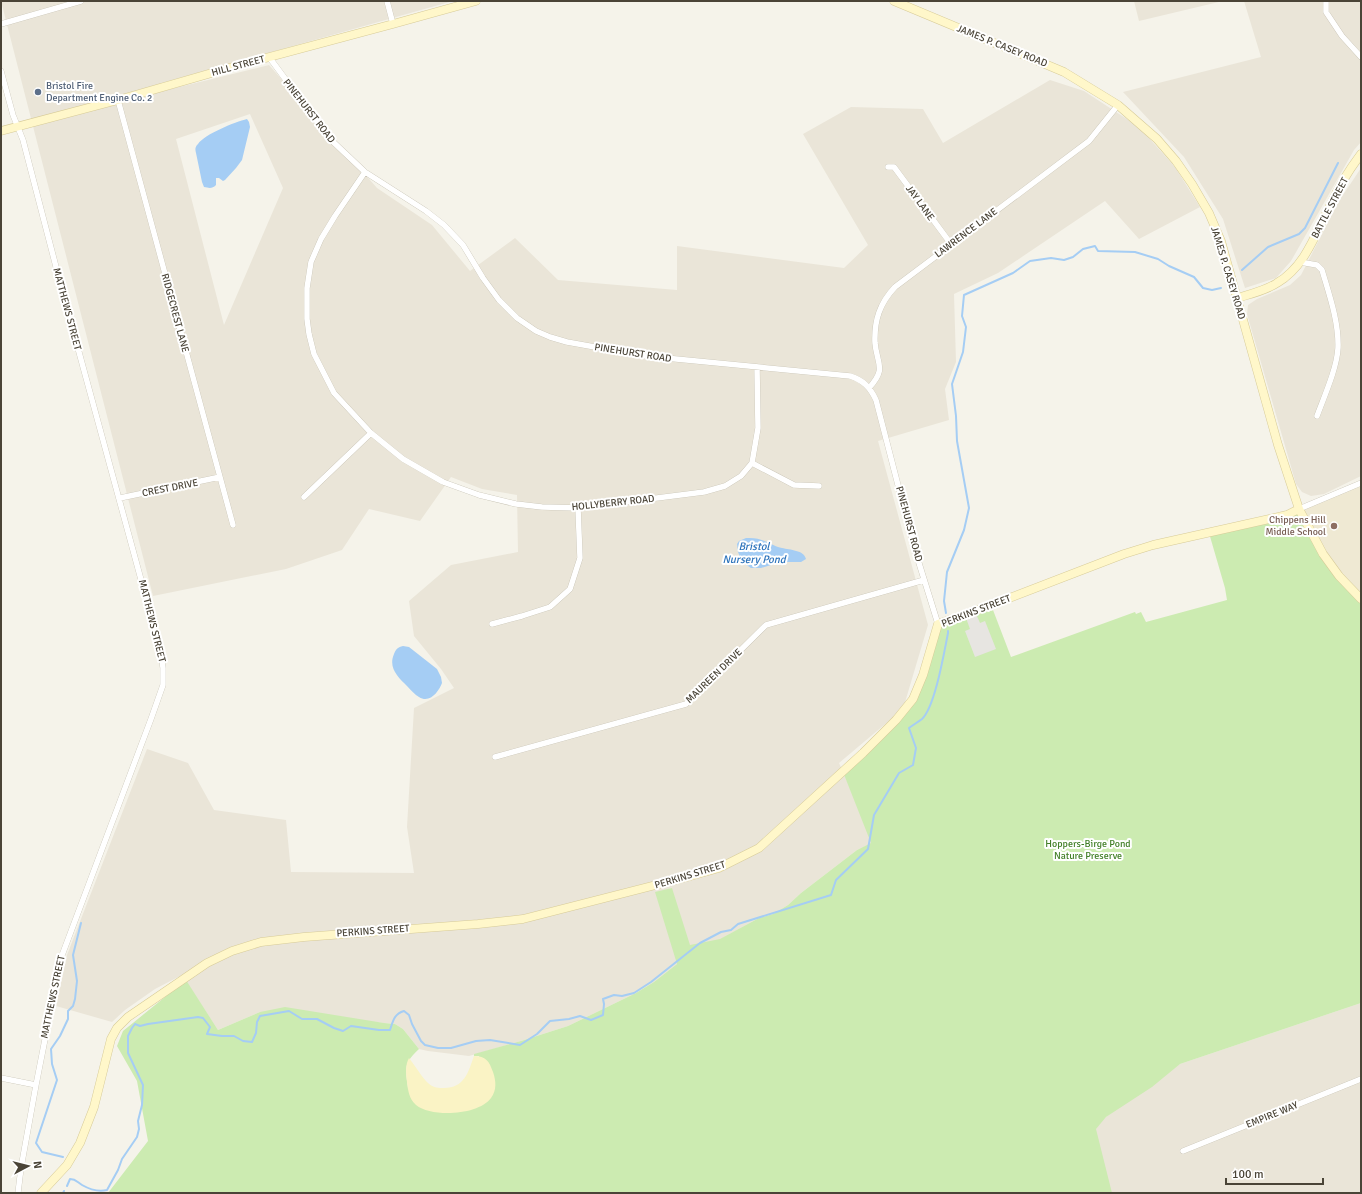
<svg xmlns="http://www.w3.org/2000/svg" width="1362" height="1194" font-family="Signika,sans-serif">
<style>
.residential{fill:#eae5d8;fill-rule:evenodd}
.education{fill:#efe9d3}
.green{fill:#ccebb1}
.sand{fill:#faf3c5}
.parking{fill:#e7e5e1}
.water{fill:#a5cdf4}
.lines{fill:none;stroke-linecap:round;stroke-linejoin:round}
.stream{stroke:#a5cdf4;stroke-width:2}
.street-casing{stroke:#c1bcac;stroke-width:6}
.secondary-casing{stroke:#d7cb98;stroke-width:9}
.street{stroke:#fff;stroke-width:5.5}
.secondary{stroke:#fff7ca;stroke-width:8}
.service-dot{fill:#5c6f8a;stroke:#fff;stroke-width:1.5}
.education-dot{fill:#8d6e63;stroke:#fff;stroke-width:1.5}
.labels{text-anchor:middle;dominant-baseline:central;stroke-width:4;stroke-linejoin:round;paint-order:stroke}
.street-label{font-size:10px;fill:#4a4437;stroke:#fff}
.service-label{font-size:10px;fill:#4e5e75;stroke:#fff;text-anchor:start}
.education-label{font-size:10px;fill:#785e54;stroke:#fff;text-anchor:end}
.park-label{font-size:10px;fill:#417f27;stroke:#fff}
.water-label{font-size:11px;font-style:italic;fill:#2b72bb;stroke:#fff}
</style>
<rect width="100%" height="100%" fill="#f5f3ea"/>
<!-- residential -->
<path class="residential" d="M 1,1 L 453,1 L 161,83 L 163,91 L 269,65 L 377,188 L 432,225 L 470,271 L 515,238 L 558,280 L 677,290 L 677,246 L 844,268 L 868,245 L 803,134 L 851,107 L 923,109 L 943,143 L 1050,80 L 1084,91 L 1139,127 L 1175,167 L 1200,207 L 1139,239 L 1105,201 L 998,273 L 954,294 L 956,362 L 945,389 L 949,420 L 878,441 L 928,625 L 903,709 L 839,763 L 874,842 L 857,850 L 801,893 L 788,905 L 773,914 L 759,918 L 681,961 L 654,982 L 636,993 L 568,1026 L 521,1041 L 469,1056 L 428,1051 L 419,1049 L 403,1029 L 395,1024 L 260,1012 L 218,1030 L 182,975 L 155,989 L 125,1010 L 112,1022 L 56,1006 L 67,955 L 147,749 L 188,763 L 214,810 L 286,820 L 291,872 L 414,873 L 407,827 L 414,708 L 454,688 L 441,669 L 414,636 L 409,601 L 451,565 L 518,552 L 517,495 L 482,489 L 451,477 L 420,521 L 369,509 L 342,550 L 286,569 L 153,596 ZM 250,114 L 283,188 L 224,325 L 176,139 Z
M 1134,1 L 1223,1 L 1139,21 Z
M 1244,1 L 1361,1 L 1361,142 L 1354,150 L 1291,261 L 1276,278 L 1245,288 L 1223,219 L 1184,157 L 1123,92 L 1261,57 Z
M 1361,168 L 1361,476 L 1324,494 L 1311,496 L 1302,492 L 1296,484 L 1247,314 L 1248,305 L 1257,299 L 1290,285 L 1301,275 L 1339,201 Z
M 1361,1003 L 1361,1193 L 1107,1193 L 1089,1130 L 1171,1067 Z"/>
<!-- education -->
<path class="education" d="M 1361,483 L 1361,599 L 1330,564 L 1299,509 Z"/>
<!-- green -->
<path class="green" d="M 1299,509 L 1316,543 L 1361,599 L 1361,1003 L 1180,1064 L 1152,1087 L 1106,1117 L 1096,1129 L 1112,1193 L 108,1193 L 148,1141 L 137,1081 L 117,1046 L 123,1031 L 186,980 L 218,1030 L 260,1012 L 285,1007 L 384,1023 L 395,1024 L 403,1029 L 419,1049 C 404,1063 405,1067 408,1088 L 485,1103 L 479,1056 L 474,1056 L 474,1054 L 521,1041 L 568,1026 L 636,993 L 654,982 L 677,964 L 655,892 L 672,888 L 690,945 L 720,939 L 759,918 L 773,914 L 788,905 L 801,893 L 857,850 L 871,843 L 843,772 L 913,699 L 938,624 L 986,607 L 988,612 L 993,610 L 1011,657 L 1135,612 L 1136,614 L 1141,612 L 1146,622 L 1227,600 L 1225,588 L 1209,533 Z"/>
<!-- sand -->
<path class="sand" d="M 474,1056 C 486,1056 489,1061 493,1072 C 496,1081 497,1090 491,1098 C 479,1115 432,1118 416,1105 C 409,1099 408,1090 407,1082 C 406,1074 405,1065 409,1058 C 414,1064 423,1079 428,1083 C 432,1087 437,1088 442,1088 C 464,1089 468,1073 474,1056 Z"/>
<!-- parking -->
<path class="parking" d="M 976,614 L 980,623 L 985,621 L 996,649 L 975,657 L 965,631 L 970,629 L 966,618 Z"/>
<!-- water -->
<path class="water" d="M 247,119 L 249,122 L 250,127 L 242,160 L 236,168 L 225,180 L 223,181 L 219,178 L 216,178 L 216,185 C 212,189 209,188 204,187 L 202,182 L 196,153 C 195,149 195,147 198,144 C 205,134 235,122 247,119 Z
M 746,538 C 764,537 767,544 782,548 C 790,550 804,550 806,559 L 801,562 L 781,562 L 761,568 L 751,568 L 742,562 L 738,552 L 737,544 L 739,541 Z
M 403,646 L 409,647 L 437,669 L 441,677 L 442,683 C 439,691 430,704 419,697 C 415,695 411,690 407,686 C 398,677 388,668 394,654 C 396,649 398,647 403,646 Z"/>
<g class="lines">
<!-- stream -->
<path class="stream" d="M 1242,270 L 1268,247 L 1299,234 L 1305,228 L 1338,163
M 946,613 L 944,601 L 947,572 L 964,530 L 969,508 L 957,441 L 956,416 L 952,384 L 963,352 L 966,327 L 962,316 L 964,295 L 1013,273 L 1030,261 L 1051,258 L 1064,260 L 1073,257 L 1083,249 L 1095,246 L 1098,251 L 1135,252 L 1158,259 L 1169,266 L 1194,277 L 1203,288 L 1212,290 L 1221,288
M 63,1157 L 42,1152 L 36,1143 L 57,1080 L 52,1064 L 51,1049 L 60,1036 L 68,1019 L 68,1011 L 73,1006 L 75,999 L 77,981 L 73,955 L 81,923
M 67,1186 L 70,1179 C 76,1179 77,1182 82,1185 C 89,1189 99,1192 107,1190 L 118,1170 L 122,1159 L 137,1137 L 139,1129 L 138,1121 L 142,1105 L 143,1085 L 128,1053 L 128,1036 L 132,1028 L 135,1024 L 140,1026 L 148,1024 L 198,1017 L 203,1018 L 210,1027 L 207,1034 L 222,1036 L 234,1036 L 243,1041 L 252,1042 L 256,1033 L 257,1022 L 260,1016 L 289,1011 L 302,1019 L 317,1019 L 334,1028 L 343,1031 L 351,1026 L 379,1030 L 390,1030 C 393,1021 394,1014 404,1011 L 409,1015 L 412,1024 L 421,1041 L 425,1045 L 438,1048 L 451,1048 L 476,1041 L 490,1040 L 520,1045 L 537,1034 L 550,1021 L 569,1019 L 580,1016 L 591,1020 L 603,1015 L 604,1004 L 603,999 L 614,995 L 622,996 L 634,993 L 651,982 L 700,943 L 721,932 L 731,930 L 738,924 L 831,895 L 836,880 L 868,849 L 874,815 L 899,773 L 913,765 L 916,748 L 909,728 C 913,725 918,722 922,719 C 935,707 944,653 948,633 L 948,631
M 63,1193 L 64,1191"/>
<!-- street casing -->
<g class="street-casing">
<path id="street" d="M 387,1 L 393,24
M 1326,1 L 1326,12 L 1342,36 L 1361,57
M 1,24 L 81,1
M 269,57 L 329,138 L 365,172 L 426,211 L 444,225 L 463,245 L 483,278 L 499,300 L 517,318 L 536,331 L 550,337 L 567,342 L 645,356 L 850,376 C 863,380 870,387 876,400 L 914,547 L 938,624
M 1,71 L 13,115 L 23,140 L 61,286 L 161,653 L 163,668 L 163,685 L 151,719 L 61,958 L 36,1085 L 21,1168 L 18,1193
M 118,100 L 233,525
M 888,167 L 894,167 L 951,244
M 365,172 L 335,216 L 321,239 L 311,262 L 307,288 L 307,319 L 309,334 L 314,354 L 334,393 L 371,433 L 403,459 L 443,482 L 479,495 L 516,504 L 542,507 L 578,508 L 704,492 L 725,486 L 741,476 L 752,463 L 758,428 L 757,367
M 1300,262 L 1317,265 L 1322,270 C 1329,294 1339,322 1338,348 C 1337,368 1324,397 1317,416
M 869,388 C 887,368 877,365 875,343 C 874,320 880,303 895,287 L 1089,141 L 1118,105
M 752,463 L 794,485 L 819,486
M 304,497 L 371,433
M 120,498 L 220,477
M 1299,509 L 1361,483
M 492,624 L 522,616 L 550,607 L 570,589 L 580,558 L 578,508
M 495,757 L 686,704 L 766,625 L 924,580
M 1,1078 L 36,1085
M 1183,1151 L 1361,1079"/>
</g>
<!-- secondary casing -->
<g class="secondary-casing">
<path id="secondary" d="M 894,1 L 1064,72 L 1118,105 L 1157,139 L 1176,161 L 1192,184 L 1209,213 L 1221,241 L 1278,445 L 1299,509 L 1323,554 L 1339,576 L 1361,599
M 1,131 L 118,100 L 236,66 L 393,24 L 476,1
M 1237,298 C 1250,294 1265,291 1277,283 C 1306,266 1316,232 1331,204 C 1339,186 1349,170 1361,154
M 41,1193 L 67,1165 L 80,1143 L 94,1107 L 111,1039 L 117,1028 L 128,1017 L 207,963 L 232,951 L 261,942 L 304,937 L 478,924 L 523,919 L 687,877 L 719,868 L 759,848 L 863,753 L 896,720 L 913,699 L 923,675 L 938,624 L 986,607 L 1124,554 L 1153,545 L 1287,515 L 1299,509"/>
</g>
<!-- street -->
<use href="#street" class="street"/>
<!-- secondary -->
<use href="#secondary" class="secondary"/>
</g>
<!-- markers -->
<circle class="service-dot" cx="38" cy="92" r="4"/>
<circle class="education-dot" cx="1334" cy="526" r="4"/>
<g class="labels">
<!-- street labels -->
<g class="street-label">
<text transform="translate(1002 46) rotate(22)">JAMES P. CASEY ROAD</text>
<text transform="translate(238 66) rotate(-15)">HILL STREET</text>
<text transform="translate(309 111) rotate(52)">PINEHURST ROAD</text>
<text transform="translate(920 203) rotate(54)">JAY LANE</text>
<text transform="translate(1330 208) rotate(-62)">BATTLE STREET</text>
<text transform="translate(966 233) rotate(-37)">LAWRENCE LANE</text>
<text transform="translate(1228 273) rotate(73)">JAMES P. CASEY ROAD</text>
<text transform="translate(67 309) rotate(75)">MATTHEWS STREET</text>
<text transform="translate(175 313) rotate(75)">RIDGECREST LANE</text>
<text transform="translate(633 353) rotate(9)">PINEHURST ROAD</text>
<text transform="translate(170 488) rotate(-11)">CREST DRIVE</text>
<text transform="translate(613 503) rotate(-6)">HOLLYBERRY ROAD</text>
<text transform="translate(909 524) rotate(75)">PINEHURST ROAD</text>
<text transform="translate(976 611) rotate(-21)">PERKINS STREET</text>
<text transform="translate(152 621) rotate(76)">MATTHEWS STREET</text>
<text transform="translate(714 676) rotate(-44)">MAUREEN DRIVE</text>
<text transform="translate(690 875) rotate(-17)">PERKINS STREET</text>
<text transform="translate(373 931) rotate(-4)">PERKINS STREET</text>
<text transform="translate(53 997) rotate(-78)">MATTHEWS STREET</text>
<text transform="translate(1272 1115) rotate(-22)">EMPIRE WAY</text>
</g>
<!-- service labels -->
<g class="service-label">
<text x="46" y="86">Bristol Fire<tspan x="46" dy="12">Department Engine Co. 2</tspan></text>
</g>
<!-- education labels -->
<g class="education-label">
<text x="1326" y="520">Chippens Hill<tspan x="1326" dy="12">Middle School</tspan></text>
</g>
<!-- park labels -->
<g class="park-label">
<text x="1088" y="844">Hoppers-Birge Pond<tspan x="1088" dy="12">Nature Preserve</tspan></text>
</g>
<!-- water labels -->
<g class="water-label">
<text x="754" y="546">Bristol<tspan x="754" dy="13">Nursery Pond</tspan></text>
</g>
</g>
<!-- border -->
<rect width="1362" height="1194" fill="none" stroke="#4a4437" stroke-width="4"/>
<!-- north arrow -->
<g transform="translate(28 1166) rotate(83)" stroke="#ffffff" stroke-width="3" paint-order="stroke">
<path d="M0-3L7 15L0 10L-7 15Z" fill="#4a4437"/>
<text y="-6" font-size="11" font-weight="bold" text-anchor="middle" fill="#4a4437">N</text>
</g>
<!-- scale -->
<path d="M1226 1178v6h97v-6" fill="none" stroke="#4a4437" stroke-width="2"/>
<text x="1232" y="1178" font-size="12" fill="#4a4437" stroke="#ffffff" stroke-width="3" paint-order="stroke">100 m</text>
</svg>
